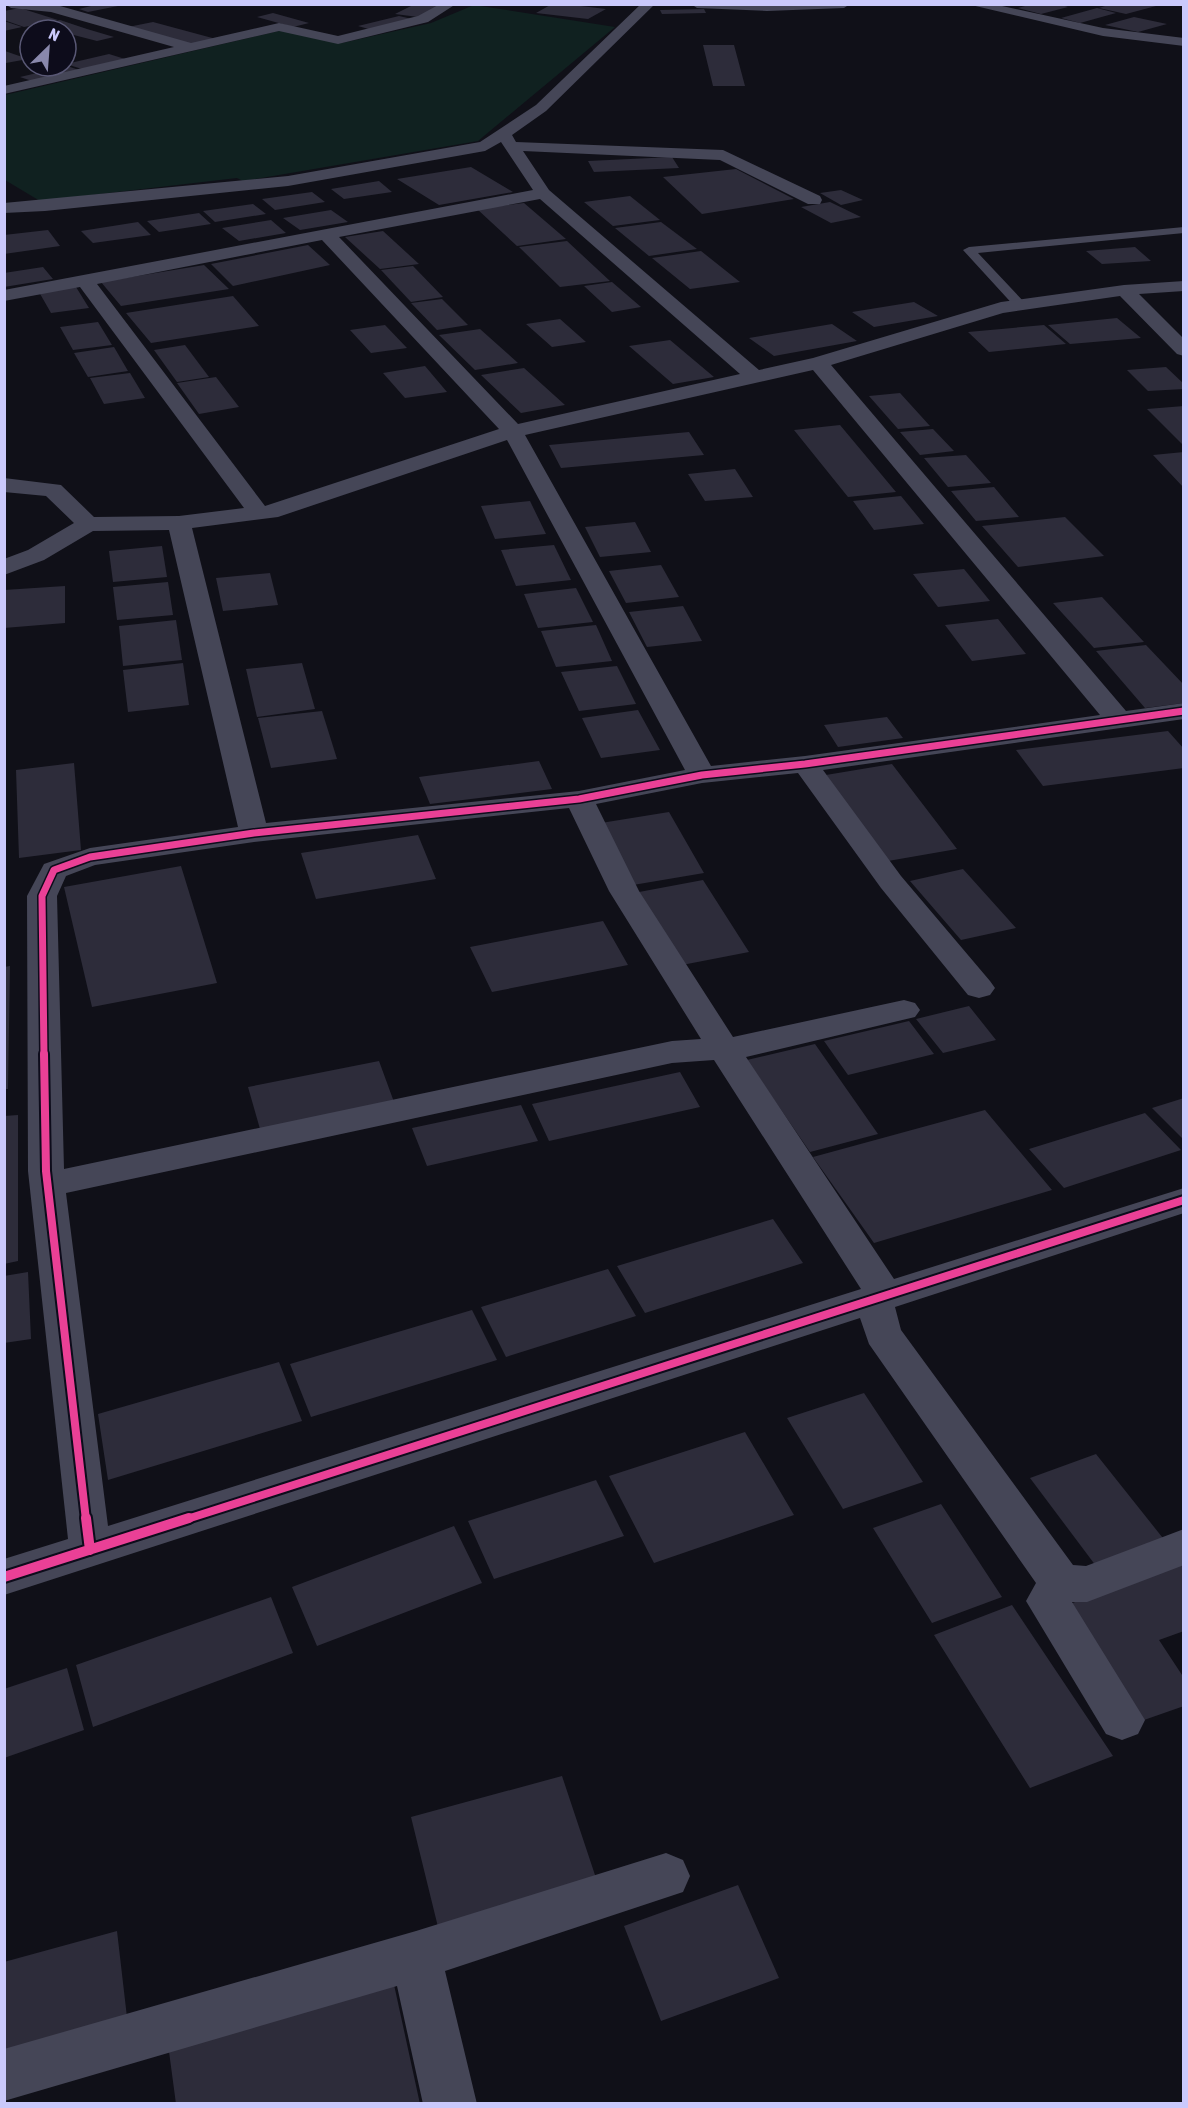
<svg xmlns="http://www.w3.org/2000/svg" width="1188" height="2108" font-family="'Asap Condensed',sans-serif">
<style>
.green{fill:#102120}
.building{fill:#2d2c3a}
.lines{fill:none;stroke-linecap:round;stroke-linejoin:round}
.service{fill:#454657;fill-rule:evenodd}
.minor{fill:#454657;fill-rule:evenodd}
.cycleway-far2-casing{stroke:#0d0c1b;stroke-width:10}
.cycleway-far1-casing{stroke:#0d0c1b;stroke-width:12}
.cycleway-casing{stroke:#0d0c1b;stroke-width:14}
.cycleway-far2{stroke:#ea4096;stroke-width:7}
.cycleway-far1{stroke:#ea4096;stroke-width:8}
.cycleway{stroke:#ea4096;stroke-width:10}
</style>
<rect width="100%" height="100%" fill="#101018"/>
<!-- green -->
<path class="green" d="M 474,5 L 615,27 L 478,141 L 243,181 L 237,178 L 40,201 L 5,180 L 5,95 L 283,30 L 342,43 L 431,23 Z"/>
<!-- building -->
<path class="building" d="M 99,4 L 118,6 L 88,12 L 79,9 Z
M 415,4 L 443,4 L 418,17 L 395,14 Z
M 552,4 L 564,4 L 606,9 L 588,19 L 536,13 Z
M 1032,4 L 1059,4 L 1068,7 L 1041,14 L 1018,8 Z
M 1111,4 L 1149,4 L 1156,6 L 1126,14 L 1099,8 Z
M 20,8 L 58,20 L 24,27 L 4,20 L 4,11 Z
M 1097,8 L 1116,13 L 1080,23 L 1061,18 Z
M 704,9 L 706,13 L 662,14 L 660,10 Z
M 273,13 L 309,23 L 293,27 L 257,17 Z
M 399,16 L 412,19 L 372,30 L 358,26 Z
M 1134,17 L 1167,24 L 1138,32 L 1105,25 Z
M 60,20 L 87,29 L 114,37 L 97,41 L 66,33 L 66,30 L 50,30 L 36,25 Z
M 4,21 L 22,27 L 4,31 Z
M 153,22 L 216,39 L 190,45 L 128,27 Z
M 703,45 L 734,45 L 745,86 L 713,86 Z
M 5,51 L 28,59 L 6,63 Z
M 109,54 L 125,59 L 82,69 L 66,64 Z
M 67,66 L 79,70 L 32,81 L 20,77 Z
M 672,157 L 679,168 L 594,172 L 588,161 Z
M 471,167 L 513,192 L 439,205 L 397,179 Z
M 736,169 L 794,199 L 702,214 L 663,177 Z
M 379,181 L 392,192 L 344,199 L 331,189 Z
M 841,190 L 863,200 L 841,205 L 820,193 Z
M 312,192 L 325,202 L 275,210 L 262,199 Z
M 630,196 L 660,220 L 613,226 L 584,202 Z
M 830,202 L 861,217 L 831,223 L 801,207 Z
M 524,203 L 566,239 L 517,246 L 477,209 Z
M 253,204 L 266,214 L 215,222 L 203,211 Z
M 331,210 L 348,222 L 300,230 L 283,218 Z
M 199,213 L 211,224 L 159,232 L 147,221 Z
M 271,220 L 286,233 L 239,241 L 222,228 Z
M 138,222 L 151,235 L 93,243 L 81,231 Z
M 661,222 L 697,249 L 649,256 L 615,228 Z
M 48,230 L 60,246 L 4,254 L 4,235 Z
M 383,231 L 419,264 L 380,269 L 345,237 Z
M 567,241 L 610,281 L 560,287 L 519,247 Z
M 308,245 L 330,265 L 233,286 L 211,264 Z
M 1135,247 L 1151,261 L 1102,264 L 1086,251 Z
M 701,251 L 740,282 L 690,289 L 652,258 Z
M 204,265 L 229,289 L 121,306 L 101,282 Z
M 413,266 L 443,297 L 411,302 L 381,270 Z
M 43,267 L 53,279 L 4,287 L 4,273 Z
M 612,282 L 641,307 L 612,312 L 584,286 Z
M 76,287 L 89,308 L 51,313 L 39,292 Z
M 233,296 L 259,326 L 151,343 L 126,313 Z
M 442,299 L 468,325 L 437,330 L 411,303 Z
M 914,302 L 938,316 L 874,327 L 852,312 Z
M 1117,318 L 1141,338 L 1070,344 L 1048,325 Z
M 560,319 L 586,342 L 552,347 L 526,324 Z
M 98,322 L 112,345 L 73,350 L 60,327 Z
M 832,324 L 857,341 L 774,356 L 749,338 Z
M 385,325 L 407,348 L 371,353 L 350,330 Z
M 1044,325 L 1066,344 L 989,352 L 968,332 Z
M 480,329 L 518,363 L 475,370 L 439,335 Z
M 670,340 L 714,377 L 673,384 L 629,346 Z
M 185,345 L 209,377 L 177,382 L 154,350 Z
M 114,347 L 128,371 L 88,377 L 74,353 Z
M 425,366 L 447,392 L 405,398 L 383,373 Z
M 1166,367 L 1184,384 L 1184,389 L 1148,391 L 1127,370 Z
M 524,368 L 565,405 L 521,413 L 481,375 Z
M 130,373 L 145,398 L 104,404 L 90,378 Z
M 216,377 L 239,407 L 199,414 L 177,383 Z
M 900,393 L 930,426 L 898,429 L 869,396 Z
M 1184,406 L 1184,446 L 1147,409 Z
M 840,425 L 896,492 L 848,497 L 794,430 Z
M 933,429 L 954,451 L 920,455 L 900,432 Z
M 689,432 L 704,455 L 561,468 L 549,445 Z
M 1184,452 L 1184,488 L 1153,455 Z
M 966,455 L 991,483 L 948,487 L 924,458 Z
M 735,469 L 753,497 L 705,501 L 688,474 Z
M 994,487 L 1019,517 L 976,521 L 951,491 Z
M 901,496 L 924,524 L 874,530 L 853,501 Z
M 530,501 L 546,534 L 495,539 L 481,506 Z
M 1065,517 L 1104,556 L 1018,567 L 982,526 Z
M 635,522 L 651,552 L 600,557 L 585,527 Z
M 554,545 L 571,580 L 516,586 L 501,550 Z
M 162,546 L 167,577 L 113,582 L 109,551 Z
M 661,565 L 679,597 L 626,603 L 609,571 Z
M 964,569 L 990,601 L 938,607 L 913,574 Z
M 270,573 L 278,605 L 223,611 L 216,578 Z
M 168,582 L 173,615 L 117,620 L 113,587 Z
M 65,586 L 65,623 L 4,628 L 4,590 Z
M 576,588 L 593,622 L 538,628 L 524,594 Z
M 1102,597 L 1144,642 L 1094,648 L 1053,603 Z
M 683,606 L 702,641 L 647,647 L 629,612 Z
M 998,619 L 1026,654 L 972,661 L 945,625 Z
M 176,620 L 182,660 L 123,666 L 119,626 Z
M 596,625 L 612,661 L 556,667 L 541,631 Z
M 1146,645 L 1184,685 L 1184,703 L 1145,708 L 1096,651 Z
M 183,663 L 189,705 L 128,712 L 123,670 Z
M 302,663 L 315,709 L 257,717 L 246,669 Z
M 617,666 L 636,704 L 579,711 L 561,672 Z
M 638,710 L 660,750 L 601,758 L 582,718 Z
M 322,711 L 337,759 L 271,768 L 258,718 Z
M 887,717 L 903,738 L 838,747 L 824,725 Z
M 1168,731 L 1184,749 L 1184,768 L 1043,786 L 1016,750 Z
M 539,761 L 552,789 L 430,804 L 419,777 Z
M 74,763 L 81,850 L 19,858 L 16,770 Z
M 892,764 L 957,849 L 888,861 L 826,775 Z
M 669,812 L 704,873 L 633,885 L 601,823 Z
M 418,835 L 436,879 L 316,899 L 301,853 Z
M 181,866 L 217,983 L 92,1007 L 64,887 Z
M 963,869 L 1016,928 L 961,940 L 910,881 Z
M 703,880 L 749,952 L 682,965 L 639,892 Z
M 603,921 L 628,965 L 492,992 L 470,947 Z
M 10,966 L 8,1089 L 4,1089 L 4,967 Z
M 969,1006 L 996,1040 L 943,1053 L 916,1019 Z
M 909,1021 L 934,1054 L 848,1075 L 824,1041 Z
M 815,1044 L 878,1134 L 810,1152 L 747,1060 Z
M 379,1061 L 394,1102 L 260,1129 L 248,1087 Z
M 680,1072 L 700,1107 L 549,1141 L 532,1104 Z
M 1184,1098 L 1184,1140 L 1152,1108 Z
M 521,1105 L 538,1141 L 427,1166 L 412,1128 Z
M 985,1110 L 1052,1190 L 874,1243 L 813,1157 Z
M 1145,1113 L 1181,1150 L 1064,1188 L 1029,1149 Z
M 18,1115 L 18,1261 L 4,1264 L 4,1116 Z
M 773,1219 L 803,1263 L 645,1313 L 617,1266 Z
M 608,1269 L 636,1316 L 506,1357 L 481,1307 Z
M 28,1272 L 31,1339 L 4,1343 L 4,1276 Z
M 472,1310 L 497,1360 L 311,1417 L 290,1364 Z
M 279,1362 L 302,1421 L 108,1480 L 98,1414 Z
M 864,1393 L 923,1482 L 843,1509 L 787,1418 Z
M 745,1432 L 794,1515 L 654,1563 L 609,1476 Z
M 1096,1454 L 1166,1542 L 1099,1570 L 1030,1478 Z
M 596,1480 L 624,1536 L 494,1579 L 468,1521 Z
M 941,1504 L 1002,1597 L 932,1623 L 873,1528 Z
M 454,1526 L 482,1583 L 317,1646 L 292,1587 Z
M 1184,1559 L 1184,1631 L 1159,1640 L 1184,1678 L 1184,1706 L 1144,1720 L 1065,1606 Z
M 271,1597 L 293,1653 L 93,1727 L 76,1665 Z
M 1012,1605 L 1113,1756 L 1030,1788 L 934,1635 Z
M 67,1668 L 84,1730 L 4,1758 L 4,1689 Z
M 562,1776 L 596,1878 L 438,1927 L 411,1817 Z
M 738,1885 L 779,1978 L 661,2021 L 624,1926 Z
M 117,1931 L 128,2026 L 4,2061 L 4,1962 Z
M 393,1980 L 420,2104 L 176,2104 L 168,2044 Z"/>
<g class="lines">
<!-- service -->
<path class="service" d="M 1184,227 L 1184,233 L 978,253 L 1025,303 L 1025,309 L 1017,309 L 963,250 L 969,247 Z"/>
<!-- minor -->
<path class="minor" d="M 5,4 L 53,4 L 191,43 L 279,23 L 338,36 L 418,16 L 440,4 L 456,4 L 428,22 L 338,44 L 279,31 L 4,94 L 4,86 L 174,47 L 51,12 L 11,8 Z
M 641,4 L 655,4 L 546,111 L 512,135 L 516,142 L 723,150 L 820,196 L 822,200 L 820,204 L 808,204 L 720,160 L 523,151 L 549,190 L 759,370 L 813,358 L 1001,302 L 1124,285 L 1184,281 L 1184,291 L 1139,294 L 1184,339 L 1184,356 L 1177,354 L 1120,296 L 1003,313 L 831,365 L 1126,711 L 1184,703 L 1184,719 L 823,770 L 901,876 L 990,981 L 995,988 L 990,995 L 979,998 L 968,995 L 881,888 L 798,773 L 702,783 L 596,804 L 639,891 L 733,1037 L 904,1000 L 915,1003 L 920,1010 L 915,1017 L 746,1057 L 894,1279 L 1184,1188 L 1184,1213 L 895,1307 L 901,1330 L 1073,1565 L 1086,1566 L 1184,1529 L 1184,1565 L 1087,1602 L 1072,1602 L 1145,1720 L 1138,1734 L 1122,1740 L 1106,1734 L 1026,1601 L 1036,1583 L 869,1344 L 860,1318 L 4,1595 L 4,1559 L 68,1539 L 28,1171 L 27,896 L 44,864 L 90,848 L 238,827 L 169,530 L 93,531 L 44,560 L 4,575 L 4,559 L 28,550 L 74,523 L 46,496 L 4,492 L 4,478 L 61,485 L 94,517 L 179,516 L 244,508 L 80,287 L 4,301 L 4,290 L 533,190 L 501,142 L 485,151 L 288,186 L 45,211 L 4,213 L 4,203 L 288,176 L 480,142 L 536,105 ZM 540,199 L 740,374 L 518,424 L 339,237 ZM 322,240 L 499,429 L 265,506 L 97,284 ZM 813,370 L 1100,715 L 805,756 L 711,766 L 525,435 ZM 507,440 L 685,770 L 579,791 L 266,823 L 192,528 L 278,517 ZM 569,808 L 609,891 L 701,1039 L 672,1041 L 64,1169 L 57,896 L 66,876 L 95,865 L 254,842 ZM 714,1060 L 861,1289 L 108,1526 L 66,1193 L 672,1063 Z
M 691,4 L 850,4 L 844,8 L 767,11 L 697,8 Z
M 967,4 L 993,4 L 1103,28 L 1184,38 L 1184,46 L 1103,36 Z
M 666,1853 L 683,1860 L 690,1876 L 683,1892 L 445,1971 L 477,2104 L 423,2104 L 397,1986 L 4,2101 L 4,2049 L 416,1931 Z"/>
<!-- cycleway-far2 casing -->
<g class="cycleway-far2-casing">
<path id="cycleway-far2" d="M 44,1056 L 42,896 L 54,870 L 90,857 L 254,833 L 579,799 L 702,775 L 805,764 L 1184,711"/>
</g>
<!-- cycleway-far1 casing -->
<g class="cycleway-far1-casing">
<path id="cycleway-far1" d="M 44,1054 L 46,1171 L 86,1520
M 184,1520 L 1184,1200"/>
</g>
<!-- cycleway casing -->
<g class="cycleway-casing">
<path id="cycleway" d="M 86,1518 L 90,1550
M 4,1577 L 189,1518"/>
</g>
<!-- cycleway-far2 -->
<use href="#cycleway-far2" class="cycleway-far2"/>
<!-- cycleway-far1 -->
<use href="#cycleway-far1" class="cycleway-far1"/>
<!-- cycleway -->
<use href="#cycleway" class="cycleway"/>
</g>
<!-- border -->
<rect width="1188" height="2108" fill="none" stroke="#cac9fb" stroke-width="12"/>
<!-- north arrow -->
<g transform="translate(48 48) rotate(25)"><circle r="28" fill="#0d0c1b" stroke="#595875" stroke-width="1.5"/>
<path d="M0-4.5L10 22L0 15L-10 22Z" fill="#8988ac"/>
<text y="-9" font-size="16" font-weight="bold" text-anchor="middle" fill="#cac9fb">N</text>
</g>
</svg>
